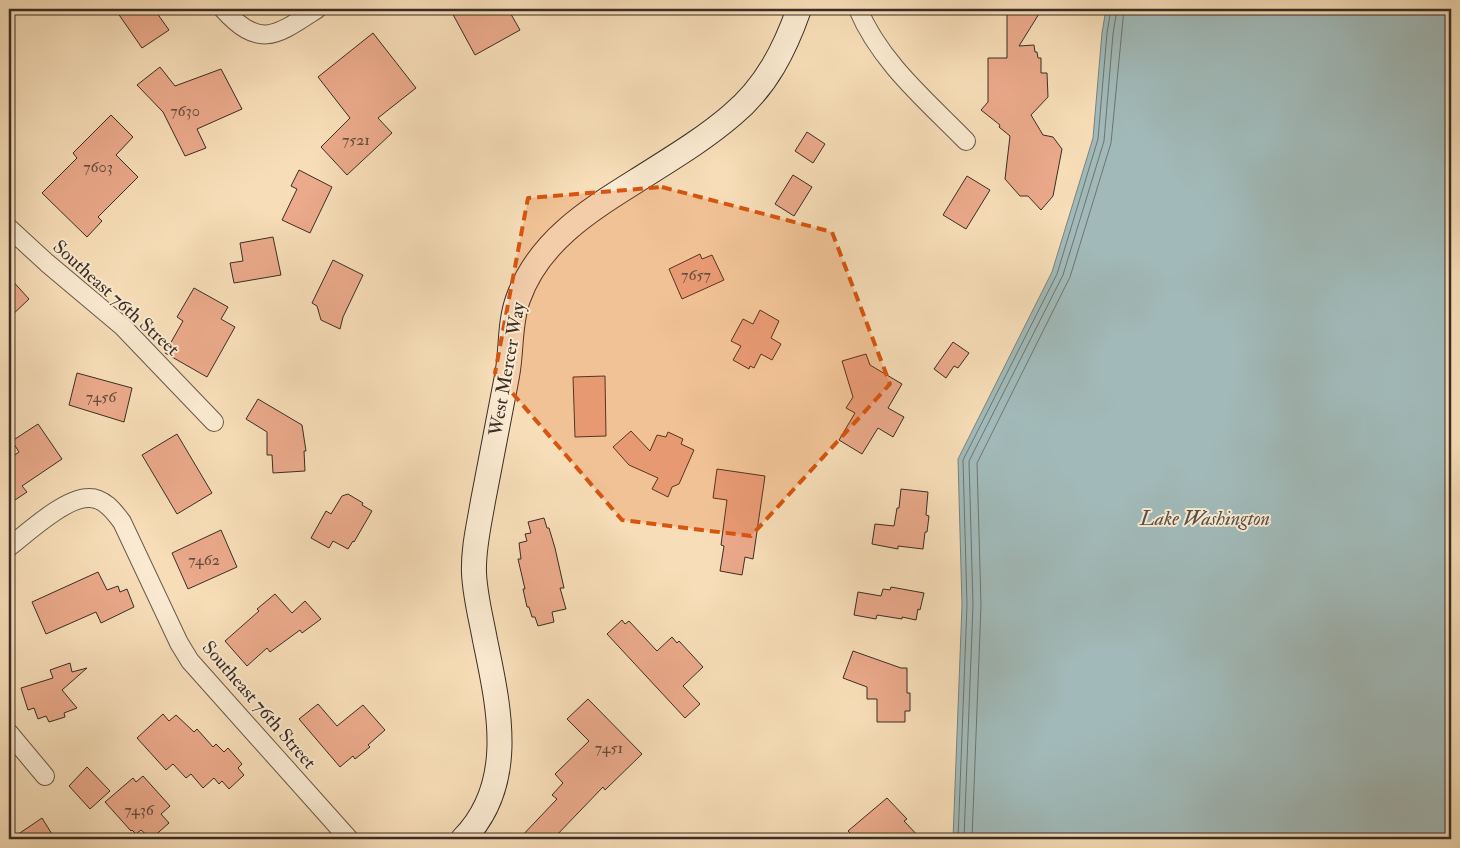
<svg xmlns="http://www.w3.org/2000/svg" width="1460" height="848" font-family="'IM FELL Double Pica',serif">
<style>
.water{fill:#a1bab9;stroke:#78827e}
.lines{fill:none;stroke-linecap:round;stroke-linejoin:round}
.shore{stroke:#6e746f;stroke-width:1}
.building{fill:#ebaa8b;stroke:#3a2d25}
.street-casing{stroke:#69594a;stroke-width:20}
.secondary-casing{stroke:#3a2d25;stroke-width:26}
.street{stroke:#faead1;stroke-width:18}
.secondary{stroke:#faead1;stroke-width:24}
.marked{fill:#d7550e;fill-opacity:0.2;stroke:#d7550e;stroke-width:4;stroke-dasharray:10 6;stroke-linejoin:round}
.labels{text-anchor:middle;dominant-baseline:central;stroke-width:4;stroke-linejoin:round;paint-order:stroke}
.number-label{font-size:16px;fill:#664c3e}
.street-label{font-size:19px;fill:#3a2d25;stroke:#faead1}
.water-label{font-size:20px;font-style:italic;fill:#54504a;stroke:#faead1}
</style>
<rect width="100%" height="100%" fill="#f7deb8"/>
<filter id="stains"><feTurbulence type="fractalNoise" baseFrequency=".004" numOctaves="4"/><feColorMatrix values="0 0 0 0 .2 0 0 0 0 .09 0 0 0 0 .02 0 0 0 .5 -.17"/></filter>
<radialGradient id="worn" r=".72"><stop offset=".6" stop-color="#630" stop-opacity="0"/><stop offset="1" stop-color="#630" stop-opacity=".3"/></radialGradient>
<!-- water -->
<path class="water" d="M 1106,9 L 1451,9 L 1451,839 L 953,839 L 962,605 L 958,459 L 1052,272 L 1093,138 L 1102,33 Z"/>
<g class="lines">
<!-- shore -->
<path class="shore" d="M 958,839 L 967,605 L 963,460 L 1057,274 L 1098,139 L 1107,33 L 1111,9
M 964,839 L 973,605 L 969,461 L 1063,275 L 1104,141 L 1113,34 L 1117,9
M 972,839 L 981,605 L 977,463 L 1070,277 L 1111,143 L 1124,9"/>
</g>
<!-- building -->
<path class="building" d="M 115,9 L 154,9 L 169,30 L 142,48 Z
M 450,9 L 508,9 L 520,30 L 475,55 Z
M 1007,9 L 1042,9 L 1019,46 L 1034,45 L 1035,52 L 1037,52 L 1038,58 L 1041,58 L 1041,73 L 1047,73 L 1048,97 L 1031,115 L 1043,135 L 1053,137 L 1062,149 L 1053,196 L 1041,210 L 1028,196 L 1020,196 L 1005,179 L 1010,136 L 999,127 L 1000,125 L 981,110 L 988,102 L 988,58 L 1007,58 Z
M 373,33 L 416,88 L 378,118 L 392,133 L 347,175 L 321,147 L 350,118 L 318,77 Z
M 160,67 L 175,86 L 221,69 L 242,109 L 197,129 L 206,148 L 185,156 L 163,112 L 137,85 Z
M 111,115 L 133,137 L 116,155 L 138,177 L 98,217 L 102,221 L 87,237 L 42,193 L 77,158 L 73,153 Z
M 807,132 L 825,144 L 813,163 L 795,151 Z
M 299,170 L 332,187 L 310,233 L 282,220 L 297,189 L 291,186 Z
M 793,175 L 812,187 L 794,216 L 775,204 Z
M 967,176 L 990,190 L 966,229 L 943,215 Z
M 273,237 L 281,275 L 234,283 L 230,263 L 243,261 L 240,243 Z
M 700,254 L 702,259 L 712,255 L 724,280 L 682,299 L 669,269 Z
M 333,260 L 363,275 L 343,317 L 340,329 L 321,320 L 317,306 L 312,303 Z
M 9,277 L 29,299 L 9,318 Z
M 194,288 L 228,307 L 221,319 L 235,327 L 207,377 L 165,353 L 183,321 L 177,317 Z
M 760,310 L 779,321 L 771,338 L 781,344 L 772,360 L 761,354 L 754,368 L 750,366 L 749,369 L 733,360 L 741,346 L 731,341 L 743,319 L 753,324 Z
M 953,342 L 969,353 L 958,368 L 954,366 L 946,378 L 934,369 Z
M 866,354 L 870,365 L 902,384 L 888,408 L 904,417 L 893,437 L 878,428 L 862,454 L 839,440 L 855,413 L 846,408 L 853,397 L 842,361 Z
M 77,373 L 132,388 L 124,422 L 69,405 Z
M 605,376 L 606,436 L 575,437 L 573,377 Z
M 258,399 L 302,425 L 306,451 L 304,451 L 305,471 L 273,473 L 272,455 L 267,455 L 267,432 L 246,419 Z
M 38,424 L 62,459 L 22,486 L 27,492 L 9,504 L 9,459 L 19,452 L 12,441 Z
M 631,431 L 650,451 L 657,435 L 666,437 L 668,432 L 683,439 L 681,444 L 694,450 L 679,484 L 672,487 L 668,497 L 652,489 L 658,478 L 629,465 L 613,447 Z
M 177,434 L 212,493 L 177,514 L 142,455 Z
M 717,469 L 765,476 L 753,559 L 745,557 L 742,575 L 720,571 L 724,546 L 721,545 L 727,500 L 713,498 Z
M 901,489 L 928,492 L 926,515 L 929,516 L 927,532 L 925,532 L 923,549 L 898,546 L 898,549 L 872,544 L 875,524 L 894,526 L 897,508 L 899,508 Z
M 348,494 L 363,503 L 362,505 L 372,511 L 354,542 L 353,541 L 348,549 L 333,541 L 329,548 L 311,538 L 326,511 L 331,514 L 342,496 Z
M 544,518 L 547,528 L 549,528 L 555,548 L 564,588 L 560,588 L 566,609 L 552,612 L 554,622 L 538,626 L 535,617 L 532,617 L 529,607 L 527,607 L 523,589 L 525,589 L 518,559 L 521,559 L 519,543 L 527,541 L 525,534 L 531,533 L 528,522 Z
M 221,530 L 237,567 L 188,589 L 172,553 Z
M 98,572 L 107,590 L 118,586 L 120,592 L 127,589 L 134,607 L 101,623 L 96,612 L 46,634 L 32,602 Z
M 891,587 L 924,593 L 920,610 L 918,609 L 916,620 L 902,617 L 902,619 L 877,615 L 876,619 L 854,615 L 858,592 L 881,596 L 883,589 L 890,590 Z
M 275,594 L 292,613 L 305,601 L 321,619 L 302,633 L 300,630 L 270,652 L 267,648 L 247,666 L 225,641 L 259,611 L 257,609 Z
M 622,620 L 625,624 L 629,621 L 657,651 L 672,637 L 677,643 L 679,641 L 703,667 L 683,686 L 700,704 L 685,718 L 607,634 Z
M 853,651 L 901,668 L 907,668 L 907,693 L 910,693 L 910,711 L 905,711 L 905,722 L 877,722 L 877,699 L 867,699 L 867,687 L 843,678 Z
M 70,663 L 72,672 L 87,668 L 62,690 L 77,708 L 64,713 L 65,717 L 49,722 L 46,716 L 38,719 L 34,708 L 28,710 L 21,688 L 53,678 L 50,670 Z
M 588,699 L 642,754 L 605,790 L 603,787 L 553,839 L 519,839 L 557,799 L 552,795 L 563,783 L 555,774 L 589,741 L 567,719 Z
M 318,704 L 337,726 L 363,705 L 385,730 L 368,745 L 370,747 L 355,759 L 353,756 L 340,767 L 299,719 Z
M 163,714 L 169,721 L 176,715 L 194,732 L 197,729 L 213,747 L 216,744 L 224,752 L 228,748 L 242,764 L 238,768 L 244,775 L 229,789 L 222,781 L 219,784 L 214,778 L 203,788 L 191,774 L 186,778 L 173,764 L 166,770 L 137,738 Z
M 87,767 L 110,791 L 90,809 L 69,786 Z
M 143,776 L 170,806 L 161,814 L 169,823 L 151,839 L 141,830 L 136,834 L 132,830 L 131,831 L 105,802 L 133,778 L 136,782 Z
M 887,798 L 907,819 L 904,821 L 921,839 L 856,839 L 848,831 Z
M 42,818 L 55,839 L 11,839 Z"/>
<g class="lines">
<!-- street casing -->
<g class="street-casing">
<path id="street" d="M 223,9 C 260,50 277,35 317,9
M 858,9 C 880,62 927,101 966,141
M 9,228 L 47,263 L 122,326 L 214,422
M 9,547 C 27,533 65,498 88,498 C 103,497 114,511 122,522 L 179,643 L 190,661 L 349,839
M 9,733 L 45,776"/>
</g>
<!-- secondary casing -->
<g class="secondary-casing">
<path id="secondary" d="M 463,839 C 517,784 499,708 485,640 C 481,618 475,596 474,573 C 473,549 479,525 483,501 C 491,459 499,418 507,376 C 512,350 509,324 518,299 C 538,242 588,211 636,181 C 669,160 703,140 732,115 C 766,87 785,49 799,9"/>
</g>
<!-- street -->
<use href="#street" class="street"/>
<!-- secondary -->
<use href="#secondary" class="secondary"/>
</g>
<!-- marked area -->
<path class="marked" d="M 662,187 L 832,232 L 890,384 L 751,536 L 622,520 L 495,373 L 528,198 Z"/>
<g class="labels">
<!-- number labels -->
<g class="number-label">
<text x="185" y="111">7630</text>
<text x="356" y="140">7521</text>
<text x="98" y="167">7603</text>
<text x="696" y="275">7657</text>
<text x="101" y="397">7456</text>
<text x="204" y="560">7462</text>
<text x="609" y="748">7451</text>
<text x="139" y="810">7436</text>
</g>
<!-- street labels -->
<g class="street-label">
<text transform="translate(116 298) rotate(42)">Southeast 76th Street</text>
<text transform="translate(507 369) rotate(-80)">West Mercer Way</text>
<text transform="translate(259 705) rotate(49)">Southeast 76th Street</text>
</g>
<!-- water labels -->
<g class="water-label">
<text x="1205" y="518">Lake Washington</text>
</g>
</g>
<!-- margin -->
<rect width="1460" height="848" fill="none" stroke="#f7deb8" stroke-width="30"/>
<rect x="10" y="10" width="1440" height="828" fill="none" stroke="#3a2d25" stroke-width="2.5"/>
<rect x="15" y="15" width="1430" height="818" fill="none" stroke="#3a2d25"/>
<rect width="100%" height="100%" filter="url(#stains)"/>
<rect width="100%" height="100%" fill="url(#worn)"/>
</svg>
